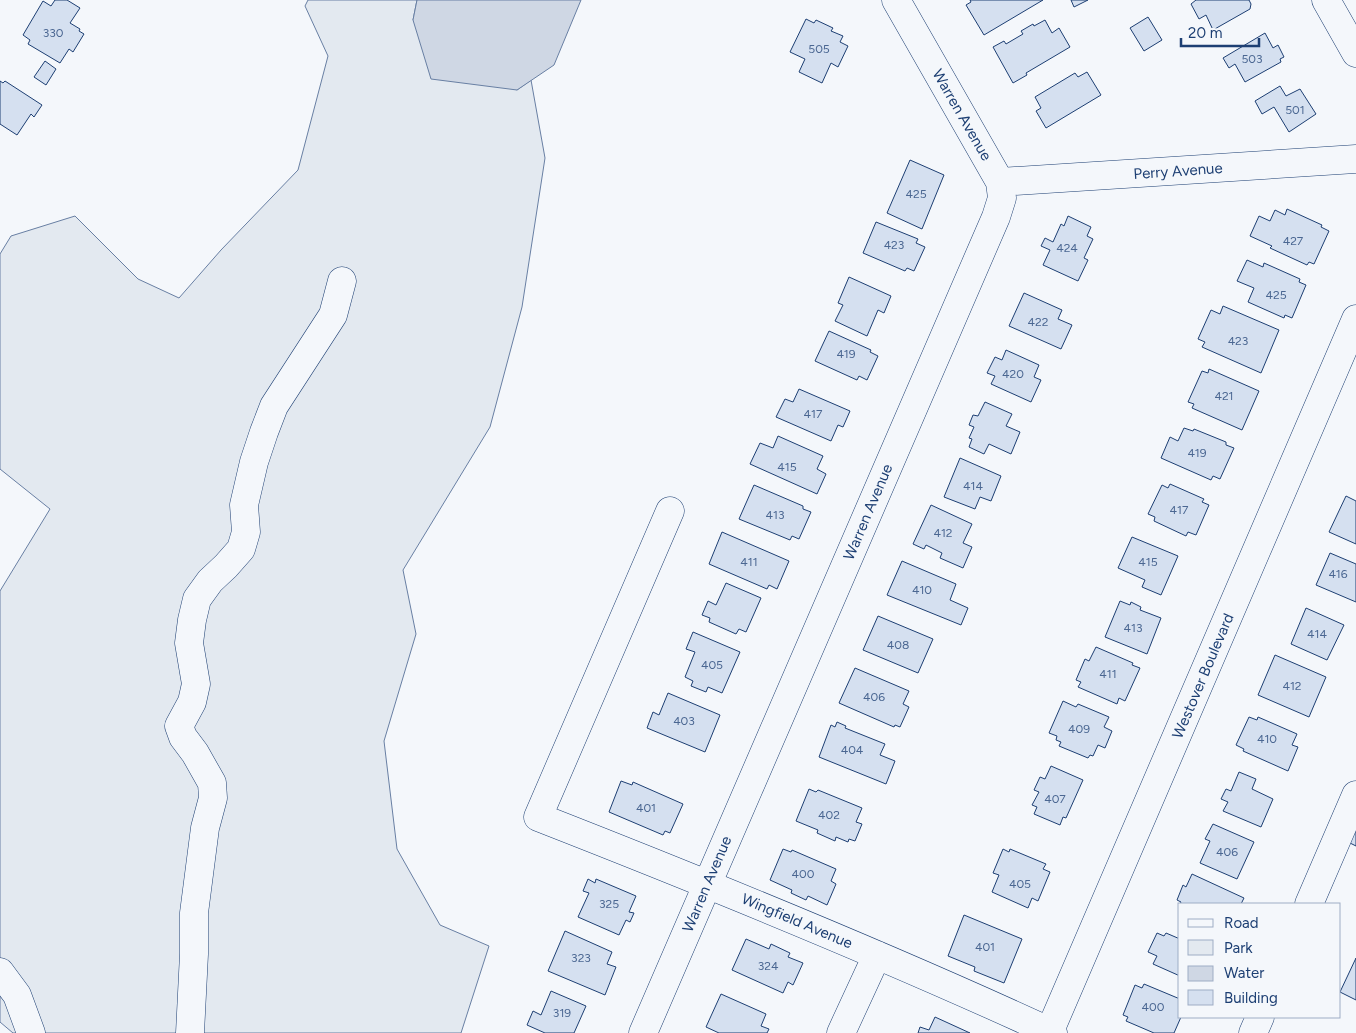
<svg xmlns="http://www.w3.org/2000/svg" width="1356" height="1033" font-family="Figtree,sans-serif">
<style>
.green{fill:#e3e9f0;stroke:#687fa3}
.water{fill:#cfd7e4;stroke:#687fa3}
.building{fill:#d5e0f0;stroke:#1d3f73}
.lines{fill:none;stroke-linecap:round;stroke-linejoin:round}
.minor-casing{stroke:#1d3f73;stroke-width:29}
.minor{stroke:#f4f7fb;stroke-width:28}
.labels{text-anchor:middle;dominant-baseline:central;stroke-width:4;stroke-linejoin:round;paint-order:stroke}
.number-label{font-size:12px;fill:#4b6792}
.street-label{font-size:15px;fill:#1d3f73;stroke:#f4f7fb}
</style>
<rect width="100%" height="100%" fill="#f4f7fb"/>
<!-- green -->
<path class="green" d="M 308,0 L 417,0 L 413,20 L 517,90 L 531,80 L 545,158 L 522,307 L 490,427 L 403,570 L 416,634 L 384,741 L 397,849 L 440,925 L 489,946 L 461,1033 L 13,1033 L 0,1022 L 0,591 L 50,509 L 0,469 L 0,254 L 11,236 L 75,216 L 138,279 L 179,298 L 221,250 L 298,170 L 328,56 L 305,6 Z"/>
<!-- water -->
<path class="water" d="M 417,0 L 581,0 L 554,65 L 517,90 L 431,79 L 413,20 Z"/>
<!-- building -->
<path class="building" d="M 55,0 L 67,0 L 80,8 L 70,23 L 80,29 L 79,31 L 84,34 L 73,52 L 69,49 L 60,63 L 28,44 L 30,40 L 23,35 L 43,1 L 51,6 Z
M 970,0 L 1043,0 L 984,35 L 966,5 L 971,2 Z
M 1071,0 L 1088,0 L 1074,7 Z
M 1196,0 L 1249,0 L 1251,4 L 1250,9 L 1213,30 L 1206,15 L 1199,19 L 1191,4 Z
M 1148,17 L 1162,40 L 1144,51 L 1130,28 Z
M 806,19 L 814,23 L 816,20 L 833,28 L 831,31 L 843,36 L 840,42 L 848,46 L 838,67 L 831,63 L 822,83 L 799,72 L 805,59 L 790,52 Z
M 1045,20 L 1052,33 L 1059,28 L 1070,47 L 1026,73 L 1027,75 L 1013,83 L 993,47 L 1004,41 L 1006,44 L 1023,34 L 1021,31 L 1033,24 L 1034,26 Z
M 1265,33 L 1273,48 L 1278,45 L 1284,57 L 1280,59 L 1281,62 L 1245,82 L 1235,64 L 1229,68 L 1223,58 Z
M 45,61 L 56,69 L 46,85 L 34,77 Z
M 1087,72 L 1101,95 L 1046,128 L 1036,111 L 1041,108 L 1035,97 L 1075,73 L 1078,77 Z
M 0,81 L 3,83 L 5,81 L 42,105 L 34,117 L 31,114 L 17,135 L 0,124 Z
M 1280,86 L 1286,96 L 1300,89 L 1316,114 L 1289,132 L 1274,107 L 1262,114 L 1255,101 Z
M 910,160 L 944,175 L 922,229 L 887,213 Z
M 1287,209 L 1322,225 L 1321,227 L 1329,231 L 1314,264 L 1309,262 L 1307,265 L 1270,248 L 1272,246 L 1250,236 L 1259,216 L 1270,221 L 1275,210 L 1285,215 Z
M 1068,216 L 1091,227 L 1087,236 L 1093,239 L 1084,258 L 1088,260 L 1078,281 L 1043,265 L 1050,250 L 1041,246 L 1045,238 L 1053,242 L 1061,224 L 1064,226 Z
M 876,222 L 918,239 L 916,243 L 925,247 L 914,271 L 907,268 L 905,271 L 863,253 Z
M 1247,260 L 1263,267 L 1264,263 L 1300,279 L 1299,282 L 1306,285 L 1292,318 L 1285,315 L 1284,318 L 1248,302 L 1254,288 L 1237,281 Z
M 849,277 L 891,296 L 884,313 L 878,310 L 867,336 L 835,321 L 843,305 L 838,303 Z
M 1024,293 L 1062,310 L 1058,319 L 1072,325 L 1061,349 L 1009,326 Z
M 1223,306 L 1279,330 L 1261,373 L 1202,347 L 1205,342 L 1198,339 L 1211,310 L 1220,314 Z
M 829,331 L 871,350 L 870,352 L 878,356 L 867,380 L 859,376 L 857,380 L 815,361 Z
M 1006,350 L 1039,365 L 1034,377 L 1041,380 L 1031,402 L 991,384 L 995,376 L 987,373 L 995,357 L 1002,360 Z
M 1209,369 L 1259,391 L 1242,430 L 1192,408 L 1194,404 L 1188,402 L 1202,371 L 1208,373 Z
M 799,389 L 850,411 L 843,427 L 838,425 L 831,441 L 776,417 L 785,399 L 793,402 Z
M 985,402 L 1012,414 L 1006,426 L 1020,432 L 1011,454 L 989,444 L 984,454 L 969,447 L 972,439 L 969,438 L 974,427 L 969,425 L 973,415 L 978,416 Z
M 1184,428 L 1193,431 L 1194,429 L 1226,442 L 1226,445 L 1234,448 L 1220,479 L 1213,476 L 1211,480 L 1161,458 L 1170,437 L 1178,441 Z
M 778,436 L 823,456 L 817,469 L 826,474 L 817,494 L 750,464 L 760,443 L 773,448 Z
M 960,458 L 1001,476 L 991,501 L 980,497 L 975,509 L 944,497 Z
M 1170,484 L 1204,499 L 1202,502 L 1209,505 L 1196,535 L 1188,532 L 1186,536 L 1154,521 L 1155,517 L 1148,514 L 1162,485 L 1168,488 Z
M 754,485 L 803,506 L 803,509 L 811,512 L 799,539 L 792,536 L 790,540 L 739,519 Z
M 1346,496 L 1356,501 L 1356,544 L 1329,532 Z
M 931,505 L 972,524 L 963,543 L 972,547 L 963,568 L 940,558 L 942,553 L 926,545 L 924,549 L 913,544 Z
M 722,532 L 789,561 L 777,589 L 769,585 L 767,589 L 709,564 Z
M 1132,537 L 1178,556 L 1161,595 L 1142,587 L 1145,580 L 1118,568 Z
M 1330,553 L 1356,564 L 1356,602 L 1316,585 Z
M 902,561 L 956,584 L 950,600 L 968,608 L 961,625 L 887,595 Z
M 726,583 L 761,598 L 746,632 L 739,629 L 736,634 L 709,622 L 710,618 L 702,615 L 708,601 L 716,605 Z
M 1120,601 L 1130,605 L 1131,602 L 1141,607 L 1140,610 L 1161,618 L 1147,654 L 1105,637 Z
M 1306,608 L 1344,625 L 1327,660 L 1291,644 Z
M 878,616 L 933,639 L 918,673 L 863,650 Z
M 693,632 L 740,652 L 722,693 L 708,687 L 706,692 L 691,686 L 693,681 L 685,677 L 695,652 L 686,649 Z
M 1096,647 L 1133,663 L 1132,665 L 1140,668 L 1125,701 L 1119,698 L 1117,704 L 1078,687 L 1081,682 L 1076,680 L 1085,659 L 1089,661 Z
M 1275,655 L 1326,677 L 1309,717 L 1258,695 Z
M 855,668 L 909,691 L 903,704 L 909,707 L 900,727 L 895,725 L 894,727 L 839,703 Z
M 668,693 L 720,715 L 705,752 L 647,728 L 653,712 L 659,715 Z
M 1063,701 L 1076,707 L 1078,704 L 1109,717 L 1104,727 L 1112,731 L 1105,748 L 1098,745 L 1093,756 L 1090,755 L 1088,758 L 1059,746 L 1061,742 L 1056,740 L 1057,736 L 1049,733 Z
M 1249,717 L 1257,720 L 1258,717 L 1297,734 L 1292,745 L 1298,747 L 1288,771 L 1243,751 L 1244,749 L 1236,745 Z
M 837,722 L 846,726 L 845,728 L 885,744 L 880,755 L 895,761 L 886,784 L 819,757 L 831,725 L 835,727 Z
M 1051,766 L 1083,780 L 1066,818 L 1063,817 L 1060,825 L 1034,814 L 1037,807 L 1032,805 L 1039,792 L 1034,790 L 1040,777 L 1045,779 Z
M 1239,772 L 1256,779 L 1252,789 L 1273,799 L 1261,827 L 1223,811 L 1228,802 L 1221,799 L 1226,789 L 1231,791 Z
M 621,781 L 632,785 L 633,782 L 683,804 L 670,833 L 665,831 L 663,835 L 609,812 Z
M 809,789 L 816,792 L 818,790 L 862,808 L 856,822 L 862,824 L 855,841 L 849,839 L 848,842 L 836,837 L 835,841 L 817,833 L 818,830 L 796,821 Z
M 1356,816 L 1356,846 L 1344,840 Z
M 1213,824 L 1254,842 L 1237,879 L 1200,863 L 1210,841 L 1205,839 Z
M 783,849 L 791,852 L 792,850 L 836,869 L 831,881 L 836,884 L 827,905 L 808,896 L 806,900 L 791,893 L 792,890 L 770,880 Z
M 1003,849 L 1009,852 L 1010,849 L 1046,864 L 1043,869 L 1050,872 L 1038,901 L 1032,898 L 1028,908 L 992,892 L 999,875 L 993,873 Z
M 1192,874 L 1244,898 L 1241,904 L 1180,904 L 1181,902 L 1177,900 L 1183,885 L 1186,887 Z
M 588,879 L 595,883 L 596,879 L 636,896 L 629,912 L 634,913 L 630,922 L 626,920 L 619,935 L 578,917 L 589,893 L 583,891 Z
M 964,915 L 1022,939 L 1004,983 L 974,971 L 975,967 L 948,956 Z
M 565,931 L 612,952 L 607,964 L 616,967 L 605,995 L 548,971 Z
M 1157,933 L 1164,936 L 1166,933 L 1180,939 L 1180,976 L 1153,964 L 1157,956 L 1148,952 Z
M 746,939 L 769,949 L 771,944 L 790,953 L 788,957 L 803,963 L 793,985 L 788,982 L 783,993 L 732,970 Z
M 1356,958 L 1356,1000 L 1340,992 Z
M 1144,984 L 1180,999 L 1180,1017 L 1181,1017 L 1174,1033 L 1154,1033 L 1126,1021 L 1128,1017 L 1123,1015 L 1135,985 L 1142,988 Z
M 551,991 L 586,1006 L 574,1033 L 545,1033 L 527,1025 L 533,1011 L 541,1015 Z
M 721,994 L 766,1014 L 761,1026 L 769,1029 L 767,1033 L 719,1033 L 706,1027 Z
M 935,1017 L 970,1033 L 918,1033 L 920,1027 L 929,1030 Z"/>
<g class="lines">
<!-- minor casing -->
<g class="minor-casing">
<path id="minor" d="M 1326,0 L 1356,53
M 1000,182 L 1356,159
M 670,511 L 538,817 C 712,885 884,955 1053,1033
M 1309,904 L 1356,795
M 0,972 L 17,995 L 31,1033
M 190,1033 L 194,954 L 194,913 L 205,828 L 213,798 L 212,783 L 195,753 L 183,737 L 179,726 L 192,702 L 196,684 L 189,643 L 192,620 L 197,599 L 210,581 L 226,566 L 241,549 L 246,532 L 244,505 L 254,462 L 264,432 L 274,406 L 333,315 L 342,281
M 643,1033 L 996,217 L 1002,198 L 1000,182 L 896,0
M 841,1033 L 877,955
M 1049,1033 L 1356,319
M 1253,1033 L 1260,1017"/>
</g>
<!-- minor -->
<use href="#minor" class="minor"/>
</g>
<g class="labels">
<!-- number labels -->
<g class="number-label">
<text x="53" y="33">330</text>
<text x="819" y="49">505</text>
<text x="1252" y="59">503</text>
<text x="1295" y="110">501</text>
<text x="916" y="194">425</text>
<text x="1293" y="241">427</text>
<text x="894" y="245">423</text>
<text x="1067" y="248">424</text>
<text x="1276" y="295">425</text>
<text x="1038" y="322">422</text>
<text x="1238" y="341">423</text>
<text x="846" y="354">419</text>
<text x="1013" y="374">420</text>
<text x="1224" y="396">421</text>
<text x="813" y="414">417</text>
<text x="1197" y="453">419</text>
<text x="787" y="467">415</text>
<text x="973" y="486">414</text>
<text x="1179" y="510">417</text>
<text x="775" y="515">413</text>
<text x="943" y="533">412</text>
<text x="749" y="562">411</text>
<text x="1148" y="562">415</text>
<text x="1338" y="574">416</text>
<text x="922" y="590">410</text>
<text x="1133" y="628">413</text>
<text x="1317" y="634">414</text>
<text x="898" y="645">408</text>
<text x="712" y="665">405</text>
<text x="1108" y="674">411</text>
<text x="1292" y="686">412</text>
<text x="874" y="697">406</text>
<text x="684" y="721">403</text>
<text x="1079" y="729">409</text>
<text x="1267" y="739">410</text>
<text x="852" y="750">404</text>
<text x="1055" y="799">407</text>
<text x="646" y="808">401</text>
<text x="829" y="815">402</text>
<text x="1227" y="852">406</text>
<text x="803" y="874">400</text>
<text x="1020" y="884">405</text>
<text x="609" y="904">325</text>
<text x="985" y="947">401</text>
<text x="581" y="958">323</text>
<text x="768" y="966">324</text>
<text x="1153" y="1007">400</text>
<text x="562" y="1013">319</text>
</g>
<!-- street labels -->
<g class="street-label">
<text transform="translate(962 115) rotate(60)">Warren Avenue</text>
<text transform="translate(1178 171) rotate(-4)">Perry Avenue</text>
<text transform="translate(868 512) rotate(-67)">Warren Avenue</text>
<text transform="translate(1203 676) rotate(-67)">Westover Boulevard</text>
<text transform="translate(707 884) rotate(-67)">Warren Avenue</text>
<text transform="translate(797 921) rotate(23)">Wingfield Avenue</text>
</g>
</g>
<!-- legend -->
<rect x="1178" y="903" width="162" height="115" fill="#f4f7fb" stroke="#9eadc5"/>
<rect x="1188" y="919" width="25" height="8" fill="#f4f7fb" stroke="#9eadc5"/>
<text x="1224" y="928" font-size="15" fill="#1d3f73">Road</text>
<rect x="1188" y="940" width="25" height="15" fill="#e3e9f0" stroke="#9eadc5"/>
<text x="1224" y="953" font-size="15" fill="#1d3f73">Park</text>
<rect x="1188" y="966" width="25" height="15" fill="#cfd7e4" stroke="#9eadc5"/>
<text x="1224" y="978" font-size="15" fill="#1d3f73">Water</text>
<rect x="1188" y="990" width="25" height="15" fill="#d5e0f0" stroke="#9eadc5"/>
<text x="1224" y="1003" font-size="15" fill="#1d3f73">Building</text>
<!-- scale -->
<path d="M1181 38v8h78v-8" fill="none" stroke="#1d3f73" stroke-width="2.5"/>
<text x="1188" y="38" font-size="15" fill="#1d3f73" stroke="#f4f7fb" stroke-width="4" paint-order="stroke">20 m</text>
</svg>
